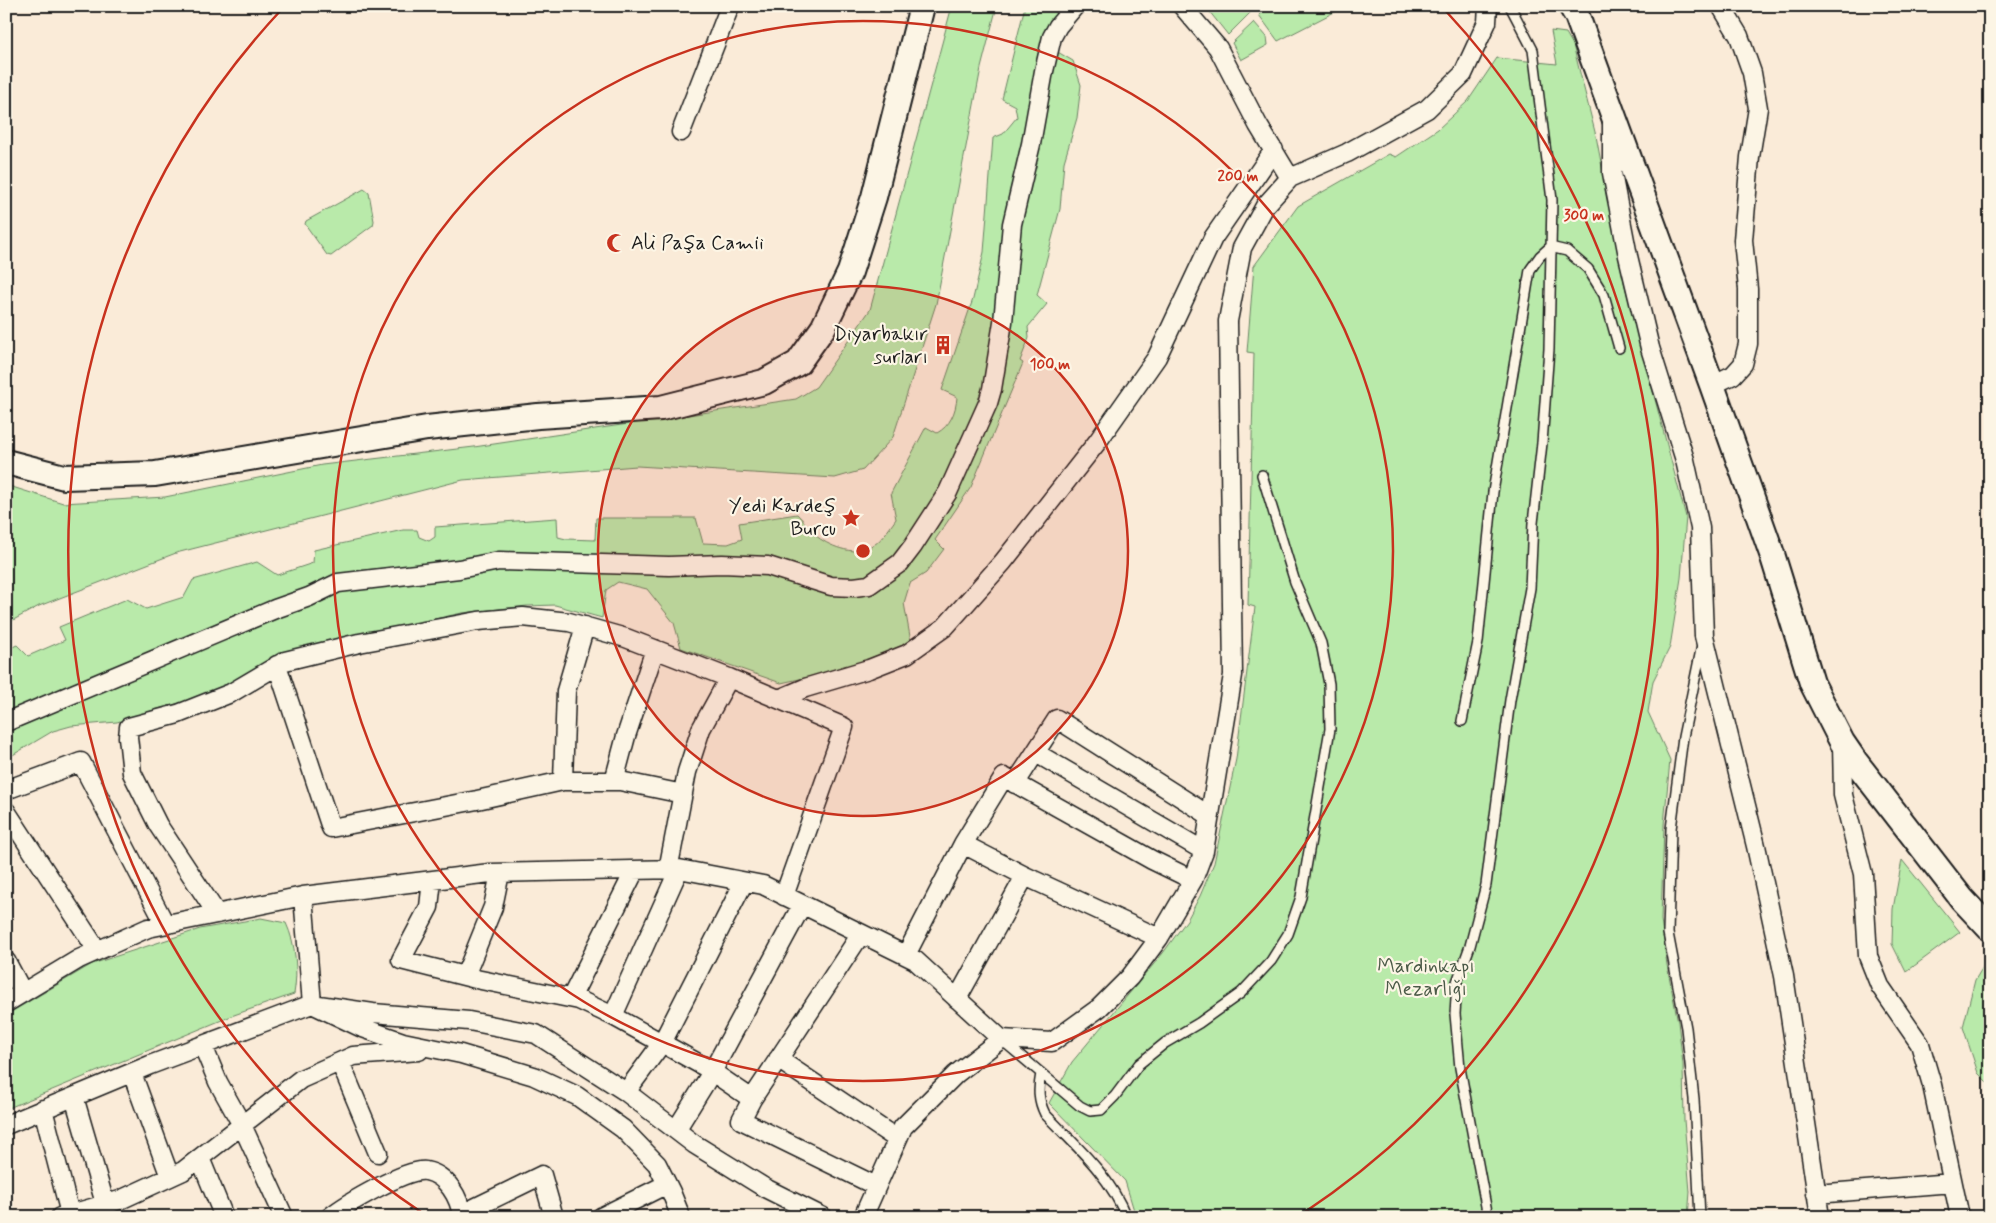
<svg xmlns="http://www.w3.org/2000/svg" width="1996" height="1223" font-family="Mynerve,sans-serif">
<style>
.green{fill:#b9eaaa;stroke:#6a8363}
.lines{fill:none;stroke-linecap:round;stroke-linejoin:round}
.lane-casing{stroke:#1c1c1c;stroke-width:12}
.street-casing{stroke:#1c1c1c;stroke-width:21}
.secondary-casing{stroke:#1c1c1c;stroke-width:28}
.lane{stroke:#fcf5e5;stroke-width:9}
.street{stroke:#fcf5e5;stroke-width:18}
.secondary{stroke:#fcf5e5;stroke-width:24}
.ring{fill:none;stroke:#c8321e;stroke-width:2.5}
.labels{text-anchor:middle;dominant-baseline:central;stroke-width:4.5;stroke-linejoin:round;paint-order:stroke}
.poi-label{font-size:20px;fill:#1c1c1c;stroke:#fcf5e5;text-anchor:end}
.park-label{font-size:20px;fill:#4b5a47;stroke:#fcf5e5}
.centre{fill:#c8321e;stroke:#fcf5e5;stroke-width:2.5}
.ring-label{font-size:15px;text-anchor:middle;font-weight:bold;fill:#c8321e;stroke:#fcf5e5;stroke-width:4.5;stroke-linejoin:round;paint-order:stroke}
</style>
<rect width="100%" height="100%" fill="#faebd8"/>
<filter id="ink" filterUnits="userSpaceOnUse"><feTurbulence type="fractalNoise" baseFrequency=".02" numOctaves="2"/><feDisplacementMap in="SourceGraphic" scale="10" xChannelSelector="R" yChannelSelector="G"/><feConvolveMatrix kernelMatrix="1 2 1 2 8 2 1 2 1" color-interpolation-filters="sRGB"/></filter>
<g filter="url(#ink)">
<!-- green -->
<path class="green" d="M 952,6 L 997,6 L 981,68 L 936,304 L 893,437 L 863,470 L 835,478 L 637,466 L 463,480 L 176,553 L 39,606 L 6,624 L 6,485 L 63,503 L 165,497 L 322,465 L 474,447 L 796,399 L 816,387 L 870,310 Z
M 1025,6 L 1068,6 L 1056,51 L 1073,61 L 1081,85 L 1077,118 L 1064,162 L 1060,209 L 1037,295 L 1047,304 L 1028,327 L 1029,338 L 1020,361 L 1023,363 L 971,487 L 935,540 L 944,549 L 926,573 L 910,583 L 904,603 L 911,642 L 841,670 L 781,683 L 681,648 L 674,623 L 647,589 L 618,582 L 606,590 L 602,618 L 555,605 L 527,606 L 462,613 L 408,625 L 357,640 L 216,694 L 164,707 L 117,722 L 71,726 L 53,731 L 11,756 L 6,764 L 6,650 L 17,645 L 28,656 L 65,640 L 59,627 L 127,599 L 146,609 L 184,597 L 193,580 L 257,562 L 277,575 L 313,563 L 314,550 L 403,530 L 417,530 L 419,537 L 429,541 L 435,537 L 435,527 L 557,518 L 558,537 L 566,539 L 595,540 L 596,518 L 696,518 L 703,543 L 728,544 L 742,539 L 739,523 L 797,514 C 804,520 808,529 815,535 C 828,546 853,556 869,548 C 881,542 888,530 896,519 L 891,493 L 926,427 L 937,433 C 950,426 956,412 957,397 L 942,390 L 973,299 L 984,252 L 993,138 L 1003,134 L 1017,117 L 1015,106 L 1002,99 Z
M 1205,6 L 1257,6 L 1228,35 Z
M 1267,6 L 1346,6 L 1278,41 L 1259,15 Z
M 1254,22 L 1267,37 L 1268,45 L 1241,60 L 1232,43 Z
M 1551,31 L 1566,33 L 1573,45 L 1596,136 L 1624,282 L 1686,517 L 1681,578 L 1670,647 L 1653,681 L 1648,712 L 1670,760 L 1664,825 L 1661,920 L 1667,965 L 1678,1022 L 1683,1064 L 1684,1120 L 1690,1192 L 1688,1217 L 1136,1217 L 1125,1181 L 1049,1103 L 1072,1062 L 1163,953 L 1187,920 L 1200,896 L 1214,863 L 1236,759 L 1255,607 L 1248,605 L 1254,353 L 1247,352 L 1254,266 L 1298,206 L 1389,154 L 1396,157 L 1438,129 L 1468,101 L 1497,58 L 1557,64 Z
M 364,189 L 369,193 L 374,221 L 373,225 L 331,256 L 327,255 L 305,224 L 306,221 Z
M 1902,860 L 1960,932 L 1906,972 L 1892,944 L 1893,909 Z
M 261,918 L 286,923 C 296,945 298,970 294,994 L 234,1015 L 6,1109 L 6,1015 L 92,964 L 200,929 Z
M 1986,962 L 1990,966 L 1990,1085 L 1978,1073 L 1963,1027 L 1975,980 Z"/>
<g class="lines">
<!-- lane casing -->
<g class="lane-casing">
<path id="lane" d="M 1550,247 L 1567,251 L 1588,269 L 1604,295 L 1619,348
M 1462,721 L 1478,642 L 1493,492 L 1530,270 L 1540,256 L 1550,247
M 1003,1041 L 1080,1106 L 1090,1111 L 1101,1110 L 1115,1096 L 1139,1064 L 1165,1043 L 1199,1023 L 1241,993 L 1271,961 L 1288,934 L 1301,897 L 1330,729 L 1329,684 L 1321,643 L 1295,582 L 1262,475
M 1041,1073 C 1038,1089 1038,1100 1045,1114 C 1076,1146 1110,1175 1126,1217
M 1488,1217 L 1460,1068 L 1455,1014 L 1457,982 L 1470,946 L 1486,885 L 1510,700 L 1530,588 L 1533,523 L 1542,443 L 1549,349 L 1552,200 L 1533,50 L 1510,6
M 1700,1217 L 1694,1099 L 1686,1028 L 1668,933 L 1671,829 L 1683,737 L 1702,645"/>
</g>
<!-- street casing -->
<g class="street-casing">
<path id="street" d="M 1182,6 L 1218,48 L 1258,125 L 1290,178
M 1612,123 L 1612,173 L 1628,256 L 1650,348 L 1685,460 L 1700,528 L 1704,636 L 1756,846 L 1784,976 L 1820,1217
M 681,132 L 730,6
M 1712,385 L 1733,375 L 1743,364 L 1748,344 L 1748,289 L 1743,240 L 1750,157 L 1758,108 L 1752,73 L 1739,36 L 1721,6
M 585,626 L 566,691 L 563,781 L 620,781 L 683,794
M 277,665 L 331,828 L 477,800 L 563,781
M 779,699 L 805,688 L 869,669 L 907,654 L 945,627 L 1003,562 L 1098,441 L 1157,357 L 1213,238 L 1274,150
M 6,722 L 275,609 L 309,597 L 338,583 L 459,569 L 499,561 L 669,566 L 722,564 L 768,566 L 831,586 L 854,587 L 869,585 L 900,563 L 913,546 L 948,492 L 988,403 L 992,389 L 1003,322 L 1012,224 L 1031,144 L 1044,71 L 1052,37 L 1058,26 L 1075,6
M 1842,742 L 1843,795 L 1863,874 L 1868,956 L 1880,986 L 1920,1044 L 1932,1085 L 1960,1217
M 1036,753 L 1204,851
M 614,781 L 626,736 L 655,649
M 1015,784 L 1057,719 L 1210,816
M 6,790 L 81,762 L 165,924
M 6,811 L 97,950
M 963,844 L 1004,777 L 1152,860 L 1193,880
M 668,870 L 687,772 L 701,729 L 729,678
M 432,880 L 429,907 L 401,960 L 476,979 L 579,1000 L 613,1016 L 705,1067 L 752,1099 L 861,934
M 744,882 L 662,1043 L 626,1092 L 694,1144 L 765,1188 L 823,1217
M 303,896 L 312,1004 L 373,1013 L 469,1021 L 536,1034 L 626,1092
M 217,914 L 158,825 L 132,773 L 128,737 L 129,727 L 178,714 L 231,693 L 285,661 L 359,643 L 478,621 L 523,617 L 569,622 L 626,638 L 729,678 L 844,727 L 784,896
M 906,955 L 963,844 L 1025,876 L 1159,938
M 6,961 L 23,993
M 465,976 L 493,907 L 500,873
M 571,998 L 635,870
M 957,999 L 1025,876
M 6,1003 L 79,959 L 148,928 L 303,896 L 490,873 L 679,869 L 763,885 L 915,960 L 1001,1039 L 1052,1042 L 1099,1008 L 1130,977 L 1159,938 L 1193,880 L 1204,851 L 1233,675 L 1228,321 L 1242,248 L 1265,206 L 1290,178 L 1347,153 L 1427,109 L 1463,74 L 1487,22 L 1488,6
M 613,1016 L 679,869
M 203,1046 L 218,1082 L 242,1125 L 284,1217
M 778,1059 L 897,1139
M 340,1062 L 378,1153
M 132,1073 L 170,1177
M 74,1097 L 109,1217
M 752,1099 L 741,1120 L 876,1186
M 43,1109 L 70,1214
M 6,1125 L 150,1065 L 312,1004 L 360,1027 L 403,1042 L 461,1054 L 534,1076 L 577,1096 L 623,1129 L 657,1164 L 671,1192 L 681,1217
M 676,1130 L 712,1072 L 802,905
M 200,1158 L 224,1217
M 1816,1194 L 1952,1183
M 462,1214 L 542,1175 L 554,1217
M 60,1217 L 120,1200 L 183,1171 L 301,1079 L 353,1056 L 419,1051
M 330,1217 C 346,1204 407,1168 426,1171 C 447,1175 460,1198 462,1217
M 601,1217 L 667,1184
M 863,1217 L 903,1127 L 956,1074 L 1001,1039"/>
</g>
<!-- secondary casing -->
<g class="secondary-casing">
<path id="secondary" d="M 1571,6 L 1577,16 L 1712,385 L 1772,554 L 1812,683 L 1842,742 L 1855,761 L 1962,899 L 1990,929
M 6,462 L 64,477 L 155,474 L 427,428 L 538,416 L 661,408 L 764,382 L 798,363 L 823,328 L 850,272 L 874,197 L 922,6"/>
</g>
<!-- lane -->
<use href="#lane" class="lane"/>
<!-- street -->
<use href="#street" class="street"/>
<!-- secondary -->
<use href="#secondary" class="secondary"/>
</g>
</g>
<!-- distance rings -->
<circle cx="863" cy="551" r="265" fill="#c8321e" fill-opacity=".12"/>
<g class="ring">
<circle cx="863" cy="551" r="265"/>
<circle cx="863" cy="551" r="530"/>
<path d="M424 1214A795 795 0 0 1 282 9M1444 9A795 795 0 0 1 1302 1214"/>
</g>
<!-- icons -->
<defs>
<g id="mosque-bare" transform="scale(1.5)"><path d="M3.5-4.9A6 6 0 1 0 3.5 4.9A5 5 0 1 1 3.5-4.9Z" fill="#c8321e" stroke="#fcf5e5" stroke-width="2.5" paint-order="stroke"/></g>
<g id="building-bare" transform="scale(1.5)"><path d="M-4-6H4V6H1V3H-1V6H-4ZM-2.5-4.3h1.7v1.8h-1.7ZM.8-4.3h1.7v1.8H.8ZM-2.5-1h1.7V.8h-1.7ZM.8-1h1.7V.8H.8Z" fill="#c8321e" stroke="#fcf5e5" stroke-width="2.5" paint-order="stroke"/></g>
<g id="sight-bare" transform="scale(1.5)"><path d="M0-6L1.8-2.2L6-1.7L2.9 1.2L3.7 5.4L0 3.3L-3.7 5.4L-2.9 1.2L-6-1.7L-1.8-2.2Z" fill="#c8321e" stroke="#fcf5e5" stroke-width="2.5" paint-order="stroke"/></g>
</defs>
<g fill-rule="evenodd">
<use href="#mosque-bare" x="616" y="243"/>
<use href="#building-bare" x="943" y="345"/>
<use href="#sight-bare" x="851" y="518"/>
</g>
<g class="labels">
<!-- poi labels -->
<g class="poi-label">
<text x="631" y="243" text-anchor="start">Ali Paşa Camii</text>
<text x="928" y="334">Diyarbakır<tspan x="928" dy="23">surları</tspan></text>
<text x="836" y="506">Yedi Kardeş<tspan x="836" dy="23">Burcu</tspan></text>
</g>
<!-- park labels -->
<g class="park-label">
<text x="1426" y="966">Mardinkapı<tspan x="1426" dy="23">Mezarlığı</tspan></text>
</g>
</g>
<circle cx="863" cy="551" r="8" class="centre"/>
<g class="ring-label">
<text x="1238" y="181">200 m</text>
<text x="1584" y="220">300 m</text>
<text x="1050" y="369">100 m</text>
</g>
<!-- margin -->
<rect width="1996" height="1223" fill="none" stroke="#fcf5e5" stroke-width="25"/>
<rect x="12" y="12" width="1971" height="1198" fill="none" stroke="#1c1c1c" stroke-width="2" filter="url(#ink)"/>
</svg>
